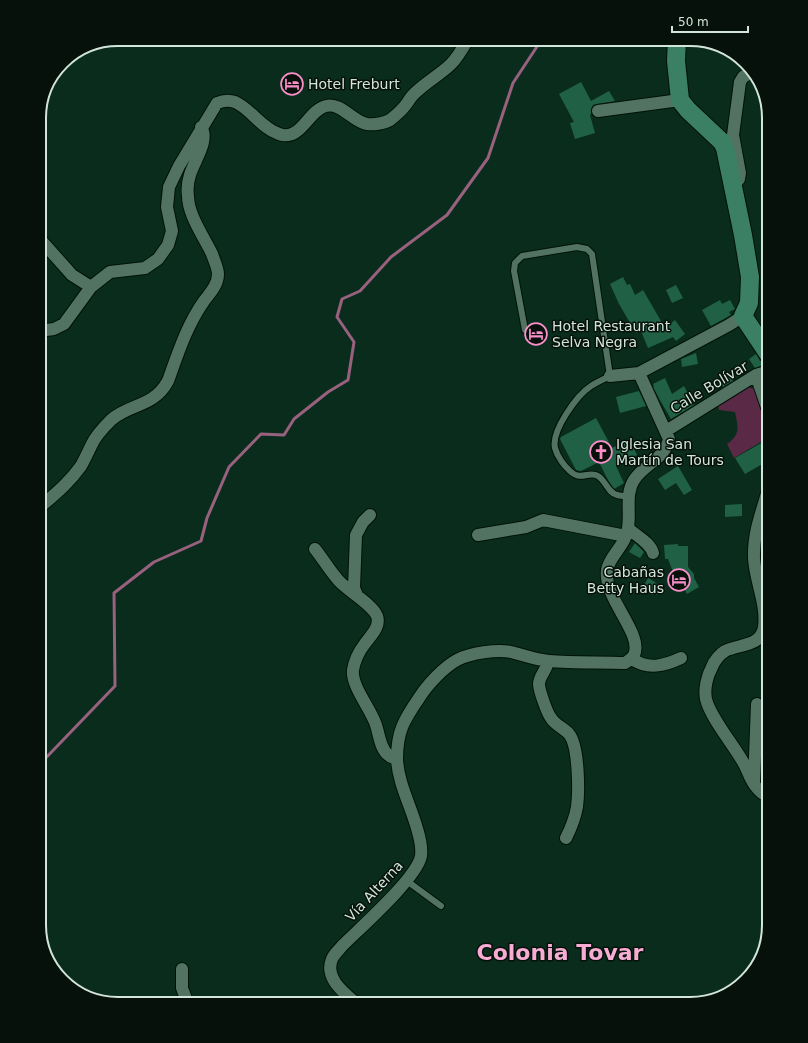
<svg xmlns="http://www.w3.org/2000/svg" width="808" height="1043" font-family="'DejaVu Sans',sans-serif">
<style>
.green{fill:#5a2945}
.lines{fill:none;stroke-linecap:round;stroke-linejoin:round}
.stream{stroke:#98617e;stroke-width:3}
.building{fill:#206145}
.lane-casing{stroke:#001208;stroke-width:8}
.street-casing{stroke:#001208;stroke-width:14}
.secondary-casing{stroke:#001208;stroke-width:20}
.lane{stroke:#527361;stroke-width:6}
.street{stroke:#527361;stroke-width:12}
.secondary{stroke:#3b8064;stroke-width:18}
.labels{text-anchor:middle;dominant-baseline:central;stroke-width:3;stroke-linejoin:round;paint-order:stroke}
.poi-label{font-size:14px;fill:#d3e5db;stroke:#05110a;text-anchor:start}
.street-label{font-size:14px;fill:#d3e5db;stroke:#05110a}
.town-label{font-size:22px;font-weight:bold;fill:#f6acd3;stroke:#05110a}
.rim{fill:none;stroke:#d3e5db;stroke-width:2}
</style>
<rect width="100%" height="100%" fill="#0a2c1d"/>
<!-- green -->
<path class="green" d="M 747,387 L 756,389 L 769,432 L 769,437 L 734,458 L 727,444 C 741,434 738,427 735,412 L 719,410 L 718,406 Z"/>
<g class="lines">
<!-- stream -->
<path class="stream" d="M 39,765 L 115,686 L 114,593 L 154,562 L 201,541 L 207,518 L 229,467 L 261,434 L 284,435 L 294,419 L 328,392 L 348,380 L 354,342 L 337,317 L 342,299 L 360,291 L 391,257 L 447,215 L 488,158 L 513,83 L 542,39"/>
</g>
<!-- building -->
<path class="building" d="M 581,82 L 591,101 L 609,91 L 615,101 L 597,104 L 593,105 L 591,109 L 591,114 L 590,115 L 595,133 L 575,139 L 570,123 L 574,122 L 559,94 Z
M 623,277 L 627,285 L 630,284 L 635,295 L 643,290 L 665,328 L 675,320 L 685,334 L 676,341 L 673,337 L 648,348 L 641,331 L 636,333 L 619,304 L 610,284 Z
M 676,285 L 683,298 L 672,303 L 666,290 Z
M 720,300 L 722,304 L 730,300 L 735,309 L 729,312 L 731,315 L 711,326 L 702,310 Z
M 696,353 L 698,364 L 682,367 L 681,359 Z
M 756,354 L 760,361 L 765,364 L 755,368 L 749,359 Z
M 730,375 L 733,381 L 723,387 L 719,381 Z
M 665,378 L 672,394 L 684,386 L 694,405 L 671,419 L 661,402 L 653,387 L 654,386 L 653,384 Z
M 639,391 L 646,406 L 620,413 L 616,397 Z
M 596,418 L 612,448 L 629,439 L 637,455 L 616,466 L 624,483 L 614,489 L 608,480 L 599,462 L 581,471 L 576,470 L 560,439 L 561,437 Z
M 763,442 L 769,452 L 769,460 L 745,474 L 735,458 Z
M 678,466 L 692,490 L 684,495 L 676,483 L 665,490 L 658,479 Z
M 742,504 L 742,516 L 725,517 L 725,505 Z
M 635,543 L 644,552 L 640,558 L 629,552 Z
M 678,544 L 678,546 L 688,546 L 688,567 L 694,574 L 694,578 L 699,587 L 687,594 L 678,576 L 675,577 L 668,559 L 665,559 L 664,545 Z
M 648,578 L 655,582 L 661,589 L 657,595 L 655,593 L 652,595 L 643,587 Z"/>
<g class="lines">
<!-- lane casing -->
<g class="lane-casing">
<path id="lane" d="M 525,330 L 514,271 L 515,263 L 522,256 L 577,247 L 587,249 L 592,254 L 610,376 C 604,379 597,382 591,386 C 577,395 551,431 555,448 C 557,456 564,466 570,471 C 581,482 589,470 598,476 C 606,481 608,493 617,495 C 621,496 625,496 629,497
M 407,881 L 441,906"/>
</g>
<!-- street casing -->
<g class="street-casing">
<path id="street" d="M 598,111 L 680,100
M 733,186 L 739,179 L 740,173 L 733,135 L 740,82 L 743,77 L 753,71
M 39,238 L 72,275 L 91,287
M 39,331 L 54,329 L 64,324 L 91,287 L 110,272 L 145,268 L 158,259 L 168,245 L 172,231 L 167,207 L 169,187 L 179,166 L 217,103 C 222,101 229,100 235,102 C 250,108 261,128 279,134 C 301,142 308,110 326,106 C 341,102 353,122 367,124 C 374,125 385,123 390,120 C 395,116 400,112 404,107 C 408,103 410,97 415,93 C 426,82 441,74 451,64 C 458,57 463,48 468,39
M 756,375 L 769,413
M 610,376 L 639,373 L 729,325 L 743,316
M 666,431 L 756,375 L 769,371
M 39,508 C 54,495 69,483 81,466 C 85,459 88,452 92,444 C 96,435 104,427 111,420 C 130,403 153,408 168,381 C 178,353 187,325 204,301 C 210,293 218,285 218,274 C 218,268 214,260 212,254 C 204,237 188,215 188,196 C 187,189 188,181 190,175 C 194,161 210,140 201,127
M 628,528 C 636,536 650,542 653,553
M 478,535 L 526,527 L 543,520 L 626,536
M 315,549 C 323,559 330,571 339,581 C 348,591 372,604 377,616 C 381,627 370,636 364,645 C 359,651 354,662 353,670 C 351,686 371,709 376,725 C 379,734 380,747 387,754 C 390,757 393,758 397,759
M 357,595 L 354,588 L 356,535 L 363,522 L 370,515
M 632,659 C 648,670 664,666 681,658
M 548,661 C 547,670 539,676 539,684 C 539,690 547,713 551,718 C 555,725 564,728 569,734 C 579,746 579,792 577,807 C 575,818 571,828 566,838
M 754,782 L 757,704
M 769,797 C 764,795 760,792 757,788 C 750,781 748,770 743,762 C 733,744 710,717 706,699 C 704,689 707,676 712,667 C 714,661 720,654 725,651 C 739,644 761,647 764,627 C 767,603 755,581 754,558 C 753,533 762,511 769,487
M 182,969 L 182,988 L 188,1004
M 357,1004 C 344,993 324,978 332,959 C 334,954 339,950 342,946 C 360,928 417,878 421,856 C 422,848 420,839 418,832 C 412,808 398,784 397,759 C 397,731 404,720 419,698 C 427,685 444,667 457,660 C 470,653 497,649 511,652 C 523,655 536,660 549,661 C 574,663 600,662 625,663 C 628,661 632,659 634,655 C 644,634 603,598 607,570 C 609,557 624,546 627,533 C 632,516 624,495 634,480 C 644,464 665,459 669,439 L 639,373"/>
</g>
<!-- secondary casing -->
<g class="secondary-casing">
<path id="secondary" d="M 677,39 L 676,61 L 680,100 L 688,110 L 722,142 L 725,148 L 743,235 L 750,277 L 749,303 L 743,316 L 769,355"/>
</g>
<!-- lane -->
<use href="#lane" class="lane"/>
<!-- street -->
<use href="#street" class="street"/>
<!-- secondary -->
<use href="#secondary" class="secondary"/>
</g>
<!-- icons -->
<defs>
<g id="hotel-ring" transform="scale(1.15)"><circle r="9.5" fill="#05110a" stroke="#f98fc9" stroke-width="1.5"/><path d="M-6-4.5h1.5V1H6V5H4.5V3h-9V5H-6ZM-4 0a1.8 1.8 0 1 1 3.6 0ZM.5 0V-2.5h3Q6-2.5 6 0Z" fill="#f98fc9"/></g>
<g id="church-ring" transform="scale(1.15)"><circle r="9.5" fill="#05110a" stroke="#f98fc9" stroke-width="1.5"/><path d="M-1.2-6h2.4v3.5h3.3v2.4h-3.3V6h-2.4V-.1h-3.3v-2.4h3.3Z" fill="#f98fc9"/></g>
</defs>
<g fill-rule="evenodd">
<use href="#hotel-ring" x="292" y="84"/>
<use href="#hotel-ring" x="536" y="334"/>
<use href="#church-ring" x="601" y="452"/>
<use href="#hotel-ring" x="679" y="580"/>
</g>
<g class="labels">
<!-- poi labels -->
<g class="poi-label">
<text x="308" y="84">Hotel Freburt</text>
<text x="552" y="326">Hotel Restaurant<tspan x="552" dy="16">Selva Negra</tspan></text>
<text x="616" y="444">Iglesia San<tspan x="616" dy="16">Martín de Tours</tspan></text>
<text x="664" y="572" text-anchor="end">Cabañas<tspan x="664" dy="16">Betty Haus</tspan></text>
</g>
<!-- street labels -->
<g class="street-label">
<text transform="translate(709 387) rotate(-31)">Calle Bolívar</text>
<text transform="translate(374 891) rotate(-47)">Vía Alterna</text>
</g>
<!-- town labels -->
<g class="town-label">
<text x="560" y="952">Colonia Tovar</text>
</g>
</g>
<!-- crop -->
<path d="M0 0H808V1043H0ZM118 46H690A72 72 0 0 1 762 118V925A72 72 0 0 1 690 997H118A72 72 0 0 1 46 925V118A72 72 0 0 1 118 46Z" fill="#05110a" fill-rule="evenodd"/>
<path class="rim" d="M118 46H690A72 72 0 0 1 762 118V925A72 72 0 0 1 690 997H118A72 72 0 0 1 46 925V118A72 72 0 0 1 118 46Z"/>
<!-- scale -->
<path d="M672 26v6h76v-6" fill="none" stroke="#d3e5db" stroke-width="2"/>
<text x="678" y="26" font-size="12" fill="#d3e5db" stroke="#05110a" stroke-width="3" paint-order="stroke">50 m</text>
</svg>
